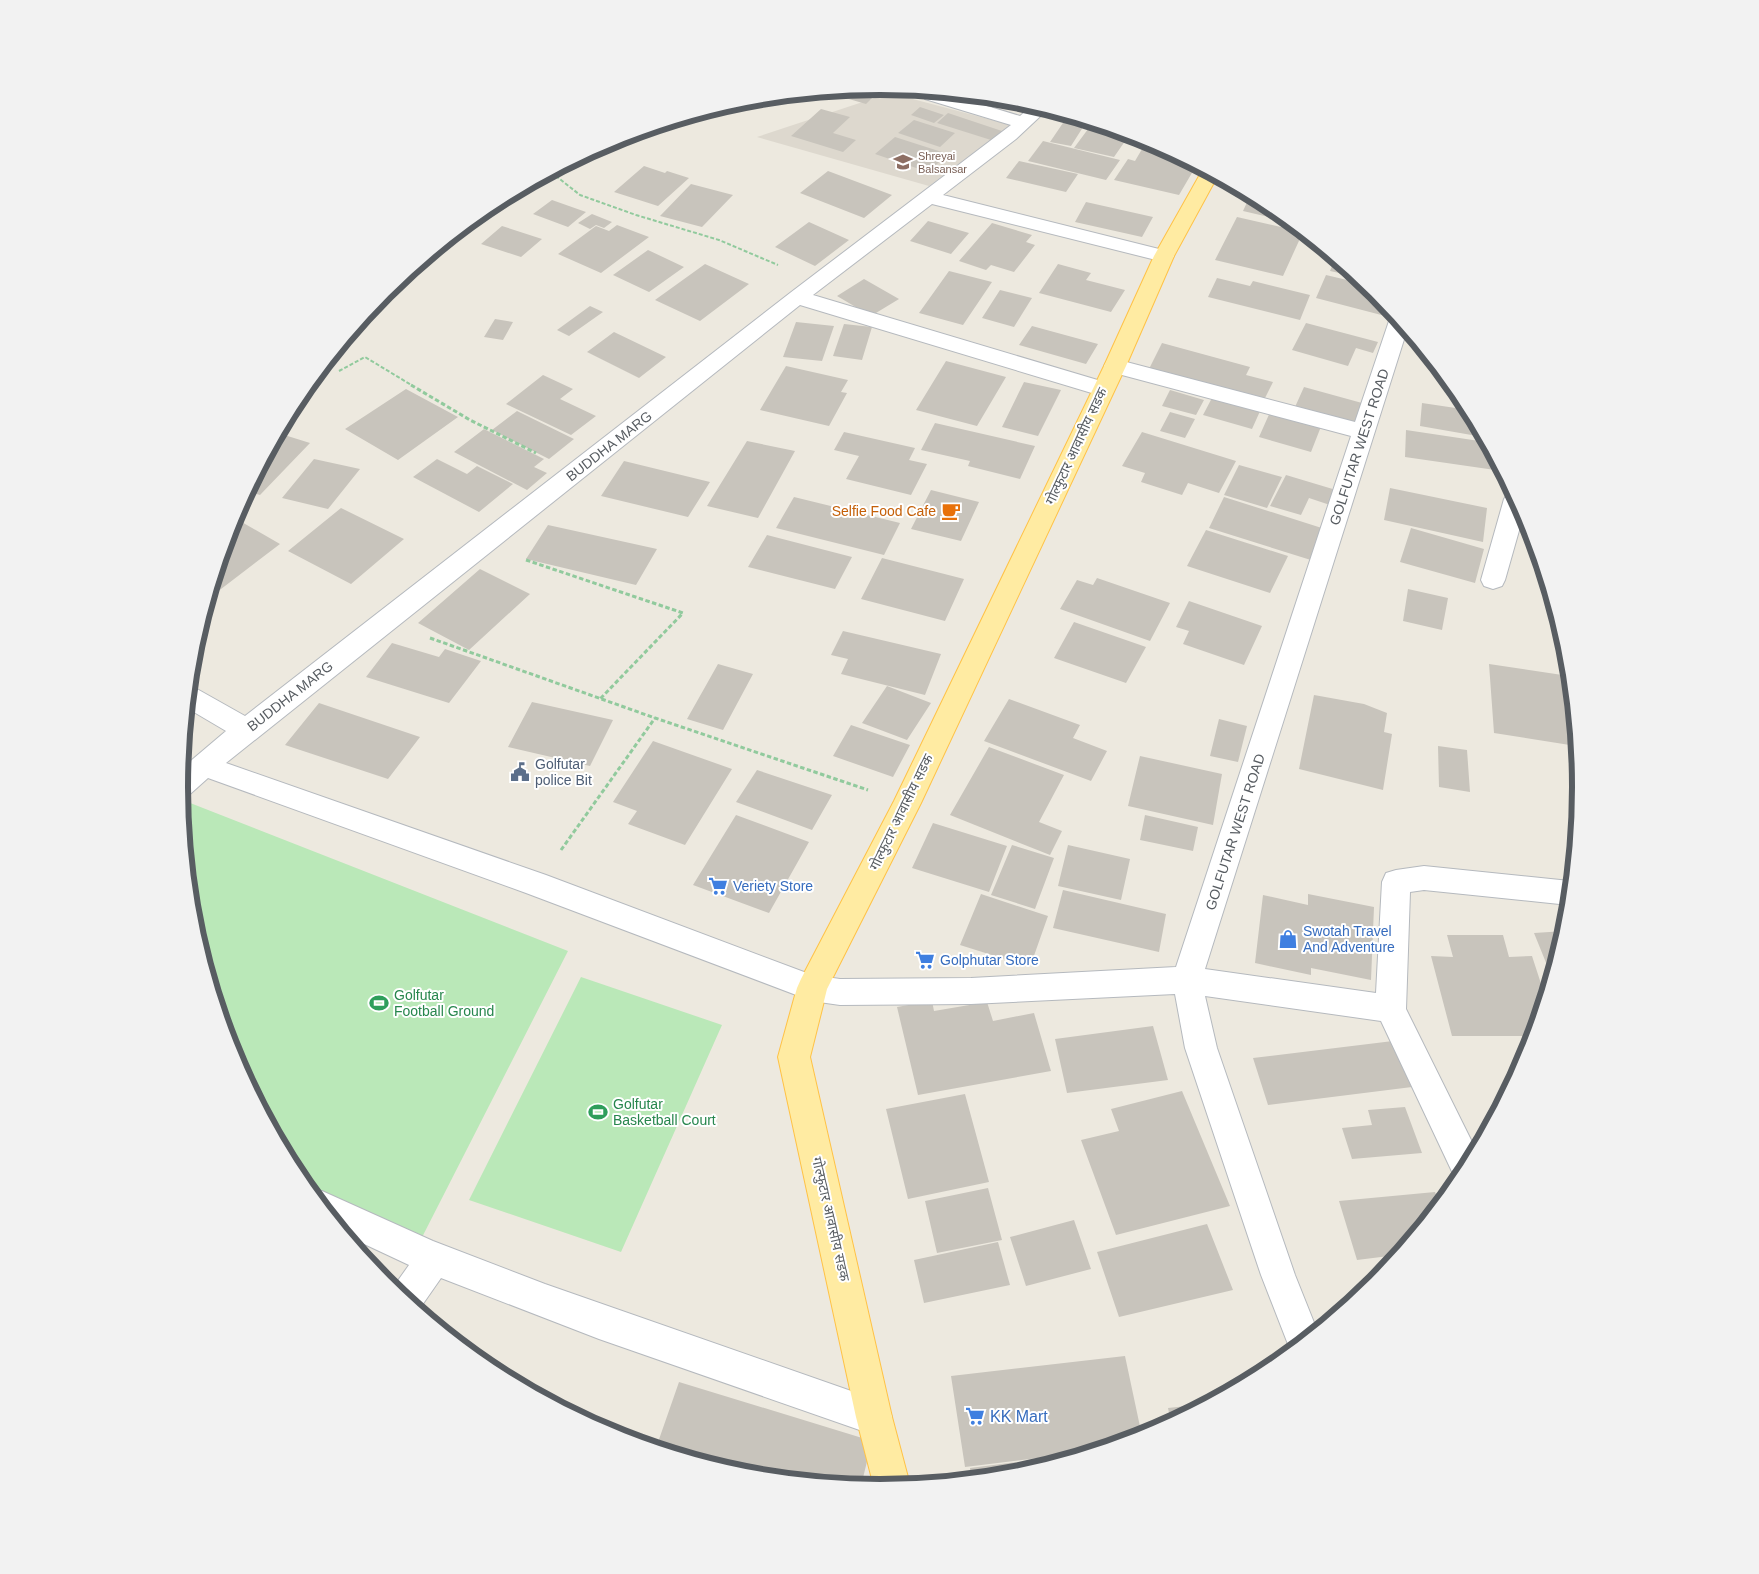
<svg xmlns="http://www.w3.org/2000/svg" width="1759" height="1574" font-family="Arial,'Noto Sans Devanagari',sans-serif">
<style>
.education{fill:#ddd8ce}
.green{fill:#bae8b8}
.building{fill:#c8c4bc}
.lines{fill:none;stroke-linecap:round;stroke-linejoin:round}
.minor-casing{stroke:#b5b9be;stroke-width:2}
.major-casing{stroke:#ffc246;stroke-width:2}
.path-far1{stroke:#91ca9d;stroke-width:2;stroke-dasharray:4 2;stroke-linecap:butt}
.path{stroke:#91ca9d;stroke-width:3;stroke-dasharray:4.5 2.5;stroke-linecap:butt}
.minor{fill:#fff;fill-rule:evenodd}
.major{fill:#ffeba2;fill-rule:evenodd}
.labels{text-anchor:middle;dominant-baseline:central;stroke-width:4;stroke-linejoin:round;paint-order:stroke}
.far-education-label{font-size:11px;fill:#785e54;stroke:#fff;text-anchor:start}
.street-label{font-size:14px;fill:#585d62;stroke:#fff}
.food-label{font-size:14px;fill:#c56008;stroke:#fff;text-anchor:end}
.service-label{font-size:14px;fill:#4e5e75;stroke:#fff;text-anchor:start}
.shop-label{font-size:14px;fill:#366cbe;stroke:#fff;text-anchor:start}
.leisure-label{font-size:14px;fill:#27864d;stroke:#fff;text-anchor:start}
.near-shop-label{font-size:16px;fill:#366cbe;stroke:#fff;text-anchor:start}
.rim{fill:none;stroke:#585d62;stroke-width:6}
</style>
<rect width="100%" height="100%" fill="#ede9df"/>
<!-- education -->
<path class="education" d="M 890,93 L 1011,125 L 929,186 L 757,137 Z"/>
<!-- green -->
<path class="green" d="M 180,799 L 568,951 L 415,1251 L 323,1208 L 297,1176 L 232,1055 L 192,923 Z
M 581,977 L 722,1025 L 621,1252 L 469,1200 Z"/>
<!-- building -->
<path class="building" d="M 846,90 L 873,97 L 866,104 L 825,92 Z
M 951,93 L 1016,100 L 1029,104 L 1022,110 L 997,101 L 990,107 Z
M 920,107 L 944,115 L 934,123 L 911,115 Z
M 821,109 L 850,117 L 833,133 L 856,140 L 843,152 L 791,136 Z
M 948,113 L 1002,131 L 991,140 L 937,123 Z
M 914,120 L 955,133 L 940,147 L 898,133 Z
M 1065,120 L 1085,124 L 1071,146 L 1050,142 Z
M 1091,125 L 1126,133 L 1130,134 L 1114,157 L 1074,148 Z
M 895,137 L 948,154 L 928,172 L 875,154 Z
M 1043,141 L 1120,160 L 1106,180 L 1028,161 Z
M 1145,144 L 1162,147 L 1196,166 L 1179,195 L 1114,180 L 1128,159 L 1135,161 Z
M 1019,161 L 1078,174 L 1066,192 L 1006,178 Z
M 644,166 L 665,173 L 667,171 L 689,178 L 658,206 L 614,192 Z
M 828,171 L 892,195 L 864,218 L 800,193 Z
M 691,184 L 733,195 L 702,227 L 660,216 Z
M 1249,198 L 1260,200 L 1269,205 L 1291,222 L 1243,211 Z
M 552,200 L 586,212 L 568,227 L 533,214 Z
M 1086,202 L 1153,217 L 1142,237 L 1075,222 Z
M 592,214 L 612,222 L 604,228 L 596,225 L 590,229 L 578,223 Z
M 1237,217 L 1303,232 L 1283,276 L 1215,260 Z
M 928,221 L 969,233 L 951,254 L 910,241 Z
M 809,222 L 849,240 L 815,266 L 775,247 Z
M 992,223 L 1032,235 L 1026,242 L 1035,245 L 1014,272 L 991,265 L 986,270 L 959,261 Z
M 617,225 L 649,237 L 601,273 L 558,254 L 596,226 L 609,231 Z
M 502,226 L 542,239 L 521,257 L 481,244 Z
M 648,250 L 684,267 L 649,292 L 613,275 Z
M 1335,259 L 1358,277 L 1330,271 Z
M 705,264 L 749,284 L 700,321 L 655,300 Z
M 1058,264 L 1091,273 L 1086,280 L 1125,290 L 1111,312 L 1039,293 Z
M 949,271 L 992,282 L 963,325 L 919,313 Z
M 1326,275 L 1368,285 L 1391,311 L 1389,317 L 1316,298 Z
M 1217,278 L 1250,286 L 1253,281 L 1310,295 L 1300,320 L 1208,297 Z
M 864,279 L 899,299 L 871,316 L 837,296 Z
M 1000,290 L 1032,298 L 1014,327 L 982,318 Z
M 590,306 L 603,312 L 569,336 L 557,330 Z
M 495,319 L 513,322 L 503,340 L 484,337 Z
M 796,322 L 834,326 L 822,361 L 783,357 Z
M 358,323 L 364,327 L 346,338 Z
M 1306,323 L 1378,342 L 1373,353 L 1356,348 L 1348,366 L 1292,350 Z
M 844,324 L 872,327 L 862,360 L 833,356 Z
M 1032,326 L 1098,344 L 1086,364 L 1019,345 Z
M 614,332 L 666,357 L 639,378 L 587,352 Z
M 1162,343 L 1250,367 L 1246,375 L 1273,382 L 1264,400 L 1149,369 Z
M 946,361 L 1006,377 L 977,426 L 916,410 Z
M 786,366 L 848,380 L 841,392 L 847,393 L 829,426 L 760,410 Z
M 320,369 L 328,374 L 303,391 L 302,391 Z
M 543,375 L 573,389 L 560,399 L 596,416 L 571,435 L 506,404 Z
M 1024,382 L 1061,390 L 1038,436 L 1002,427 Z
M 1304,387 L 1362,403 L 1354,423 L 1295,407 Z
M 406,389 L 458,417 L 398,460 L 345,429 Z
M 1170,390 L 1204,400 L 1196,415 L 1162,406 Z
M 1213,396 L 1261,409 L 1252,429 L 1203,415 Z
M 1422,403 L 1469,410 L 1483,437 L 1420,426 Z
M 1271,410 L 1322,424 L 1311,452 L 1259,437 Z
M 517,411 L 574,439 L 549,459 L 492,430 Z
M 1170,412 L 1195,419 L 1185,438 L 1160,431 Z
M 935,423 L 1035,446 L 1020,479 L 968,466 L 970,461 L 921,450 Z
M 484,429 L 544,459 L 534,467 L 547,473 L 527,490 L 454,452 Z
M 1406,430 L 1486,442 L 1502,471 L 1405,457 Z
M 844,432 L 915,448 L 909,460 L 927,464 L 911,495 L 846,479 L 859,456 L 834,450 Z
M 1142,432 L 1236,461 L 1219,493 L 1188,483 L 1182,495 L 1141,482 L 1145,473 L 1122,466 Z
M 278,433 L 310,443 L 260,495 L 247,491 Z
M 747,441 L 795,451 L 758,518 L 707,506 Z
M 314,459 L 360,469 L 328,509 L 282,498 Z
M 437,459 L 467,474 L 477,466 L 513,484 L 479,512 L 413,477 Z
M 624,461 L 710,482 L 688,517 L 601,496 Z
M 1239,465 L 1282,477 L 1267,508 L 1224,495 Z
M 1286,475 L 1336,490 L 1330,505 L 1309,498 L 1301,515 L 1270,506 Z
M 1390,488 L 1487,508 L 1483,542 L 1384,520 Z
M 931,490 L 979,502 L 961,541 L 911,529 Z
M 794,497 L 900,523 L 884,555 L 776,528 Z
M 1224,497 L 1328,530 L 1314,561 L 1209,528 Z
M 341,508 L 404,539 L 351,584 L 288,551 Z
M 233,517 L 280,544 L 208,599 L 232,519 Z
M 548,525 L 657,549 L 636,585 L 526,559 Z
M 1411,528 L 1484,549 L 1475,583 L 1400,562 Z
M 1206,530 L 1288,556 L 1270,593 L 1187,566 Z
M 767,535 L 852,557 L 835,589 L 748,567 Z
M 882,558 L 964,579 L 945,621 L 861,599 Z
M 480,569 L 530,594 L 469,650 L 418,623 Z
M 1097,578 L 1170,603 L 1150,641 L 1060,609 L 1077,580 L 1093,585 Z
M 1408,589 L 1448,598 L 1442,630 L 1403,621 Z
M 1189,601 L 1262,626 L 1244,665 L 1183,644 L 1189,631 L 1176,627 Z
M 1074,622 L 1146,647 L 1126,683 L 1054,658 Z
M 843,631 L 941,654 L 925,695 L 841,674 L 848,659 L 831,655 Z
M 392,643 L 439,657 L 445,649 L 481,661 L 449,703 L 366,677 Z
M 718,664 L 753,674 L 723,730 L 687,719 Z
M 1489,664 L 1569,676 L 1576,746 L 1494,733 Z
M 887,686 L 931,703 L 907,740 L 862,723 Z
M 1314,695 L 1364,704 L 1387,713 L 1384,732 L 1392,734 L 1383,790 L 1299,769 Z
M 1009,699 L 1080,725 L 1073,738 L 1107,751 L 1091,781 L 984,741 Z
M 532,702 L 613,720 L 590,766 L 508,747 Z
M 319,703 L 420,737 L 388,779 L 285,745 Z
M 1219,719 L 1247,726 L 1238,762 L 1210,756 Z
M 851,725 L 910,745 L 893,777 L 833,756 Z
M 653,741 L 732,769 L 685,845 L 628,824 L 637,811 L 613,802 Z
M 1438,746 L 1467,750 L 1470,792 L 1439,787 Z
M 989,747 L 1064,775 L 1039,822 L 1062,831 L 1050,855 L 950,815 Z
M 1140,756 L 1222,774 L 1213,825 L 1128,806 Z
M 757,770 L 832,795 L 812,830 L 736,802 Z
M 736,815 L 809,842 L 769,913 L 693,885 Z
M 1145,815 L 1198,827 L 1193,851 L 1140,840 Z
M 933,823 L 1007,846 L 989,892 L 912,868 Z
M 1012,845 L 1054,858 L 1035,909 L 991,895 Z
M 1068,845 L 1130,859 L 1121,900 L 1058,886 Z
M 1063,890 L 1166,914 L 1159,952 L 1053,928 Z
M 981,894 L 1048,916 L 1030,967 L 960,945 Z
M 1308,894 L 1374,907 L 1371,980 L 1311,968 L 1311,975 L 1255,963 L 1263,895 L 1308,905 Z
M 1565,931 L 1551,975 L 1534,933 Z
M 1447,935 L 1503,935 L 1509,957 L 1532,956 L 1545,996 L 1533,1036 L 1452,1036 L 1431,956 L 1453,957 Z
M 932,1001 L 934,1011 L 987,1002 L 993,1021 L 1034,1013 L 1051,1071 L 918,1095 L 897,1007 Z
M 1153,1026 L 1168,1080 L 1067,1093 L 1055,1039 Z
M 1393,1041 L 1412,1087 L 1268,1105 L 1253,1058 Z
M 1182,1091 L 1230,1206 L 1116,1235 L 1081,1140 L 1119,1131 L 1111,1109 Z
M 965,1094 L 989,1182 L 908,1199 L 886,1109 Z
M 1405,1107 L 1422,1153 L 1352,1159 L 1342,1128 L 1372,1125 L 1368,1110 Z
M 988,1188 L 1002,1240 L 937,1253 L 925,1201 Z
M 1435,1192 L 1440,1204 L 1397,1255 L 1357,1260 L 1339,1201 Z
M 1074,1220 L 1091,1269 L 1026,1286 L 1010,1237 Z
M 1207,1224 L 1233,1290 L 1119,1317 L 1097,1252 Z
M 998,1242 L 1010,1285 L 924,1303 L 914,1260 Z
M 1382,1274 L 1375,1283 L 1371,1286 L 1368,1276 Z
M 1125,1356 L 1142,1436 L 1093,1451 L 965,1467 L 951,1376 Z
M 679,1382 L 872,1441 L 861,1486 L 743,1474 L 656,1448 Z
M 1205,1404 L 1193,1410 L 1171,1422 L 1168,1408 Z
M 1017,1462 L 1019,1473 L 971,1479 L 970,1468 Z"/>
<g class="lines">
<!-- minor casing -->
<g class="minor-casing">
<path id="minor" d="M 925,91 L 944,93 L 1020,116 L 1033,105 L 1048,109 L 1016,139 L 943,195 L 1171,252 L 1174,256 L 1171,260 L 1164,262 L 932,204 L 813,295 L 1111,384 L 1114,389 L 1111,394 L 1103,396 L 1095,394 L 800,305 L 226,763 L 546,875 L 812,975 L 840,979 L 971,978 L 1176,967 L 1351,436 L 1107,371 L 1104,366 L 1107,361 L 1115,359 L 1355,422 L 1389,321 L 1395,316 L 1407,330 L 1205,969 L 1376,993 L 1382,882 L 1386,873 L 1396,870 L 1424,866 L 1570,881 L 1569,905 L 1424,890 L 1410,892 L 1406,1009 L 1476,1150 L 1459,1180 L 1455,1178 L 1381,1021 L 1205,996 L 1217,1048 L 1295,1275 L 1317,1330 L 1291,1352 L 1261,1275 L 1185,1048 L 1175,994 L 971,1004 L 840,1005 L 812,1001 L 526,893 L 208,778 L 189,795 L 180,798 L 180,770 L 226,731 L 187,708 L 189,686 L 197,689 L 245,716 L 790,293 L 1011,125 L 925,99 L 922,95 Z
M 1513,492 L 1524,513 L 1505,580 L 1502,586 L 1493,589 L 1484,586 L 1481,580 L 1504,499 L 1508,493 Z
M 322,1191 L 433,1241 L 545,1284 L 874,1399 L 887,1404 L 892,1417 L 887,1430 L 874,1435 L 599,1339 L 441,1278 L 418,1311 L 392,1289 L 409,1265 L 345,1235 L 312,1195 Z"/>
</g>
<!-- major casing -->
<g class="major-casing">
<path id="major" d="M 1203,169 L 1217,177 L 1174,256 L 1126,366 L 921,803 L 827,989 L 810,1057 L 892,1417 L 910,1485 L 874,1487 L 856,1417 L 778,1057 L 797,988 L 801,979 L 894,801 L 1104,366 L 1154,256 Z"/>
</g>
<!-- path-far1 -->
<path class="path-far1" d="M 551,172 L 580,195 L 636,215 L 719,240 L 778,265
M 339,371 L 365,357 L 413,386"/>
<!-- path -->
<path class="path" d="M 411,385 L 470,420 L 536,453
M 526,560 L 683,613 L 600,699
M 430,638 L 655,718 L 868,790
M 561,850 L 655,718"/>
<!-- minor -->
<use href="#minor" class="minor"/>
<!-- major -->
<use href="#major" class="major"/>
</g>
<!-- icons -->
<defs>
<g id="school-bare" transform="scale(1.5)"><path d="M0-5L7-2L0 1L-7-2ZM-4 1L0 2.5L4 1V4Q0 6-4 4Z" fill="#8d6e63" stroke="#fff" stroke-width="2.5" paint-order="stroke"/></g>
<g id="cafe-bare" transform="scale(1.5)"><path d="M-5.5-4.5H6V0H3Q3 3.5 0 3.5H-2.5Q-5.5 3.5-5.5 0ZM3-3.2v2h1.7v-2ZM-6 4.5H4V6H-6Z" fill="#e8710a" stroke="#fff" stroke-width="2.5" paint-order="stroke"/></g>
<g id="civic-bare" transform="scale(1.5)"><path d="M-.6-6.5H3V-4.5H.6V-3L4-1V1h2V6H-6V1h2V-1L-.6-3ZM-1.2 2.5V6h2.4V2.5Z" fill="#5c6f8a" stroke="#fff" stroke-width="2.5" paint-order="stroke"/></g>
<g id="supermarket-bare" transform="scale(1.5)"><path d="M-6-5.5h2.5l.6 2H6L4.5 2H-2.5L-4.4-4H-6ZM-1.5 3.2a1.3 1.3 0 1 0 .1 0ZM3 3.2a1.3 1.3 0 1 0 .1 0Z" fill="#3f7fe0" stroke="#fff" stroke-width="2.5" paint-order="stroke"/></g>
<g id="shop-bare" transform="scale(1.5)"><path d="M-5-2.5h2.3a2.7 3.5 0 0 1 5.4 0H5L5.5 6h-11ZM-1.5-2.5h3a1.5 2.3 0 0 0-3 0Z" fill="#3f7fe0" stroke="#fff" stroke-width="2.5" paint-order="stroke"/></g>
<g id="stadium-bare" transform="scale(1.5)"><path d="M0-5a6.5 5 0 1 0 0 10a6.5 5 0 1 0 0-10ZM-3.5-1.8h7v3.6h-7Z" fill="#2e9e5b" stroke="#fff" stroke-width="2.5" paint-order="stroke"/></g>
</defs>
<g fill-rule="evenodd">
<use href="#school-bare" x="903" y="162"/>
<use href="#cafe-bare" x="951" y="511"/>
<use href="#civic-bare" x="520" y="772"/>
<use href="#supermarket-bare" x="718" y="886"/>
<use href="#shop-bare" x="1288" y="939"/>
<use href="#supermarket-bare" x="925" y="960"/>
<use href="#stadium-bare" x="379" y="1003"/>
<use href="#stadium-bare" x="598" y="1112"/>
<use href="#supermarket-bare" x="975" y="1416"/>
</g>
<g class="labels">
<!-- far-education labels -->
<g class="far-education-label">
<text x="918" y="156">Shreyai<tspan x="918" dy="13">Balsansar</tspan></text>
</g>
<!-- street labels -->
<g class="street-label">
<text transform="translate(609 446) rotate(-38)">BUDDHA MARG</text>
<text transform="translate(1076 446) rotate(-65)">गोल्फुटार आवासीय सडक</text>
<text transform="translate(1359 447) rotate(-72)">GOLFUTAR WEST ROAD</text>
<text transform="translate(290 696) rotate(-38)">BUDDHA MARG</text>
<text transform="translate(901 812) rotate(-64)">गोल्फुटार आवासीय सडक</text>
<text transform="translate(1235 832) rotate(-72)">GOLFUTAR WEST ROAD</text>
<text transform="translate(831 1219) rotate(77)">गोल्फुटार आवासीय सडक</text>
</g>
<!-- food labels -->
<g class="food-label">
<text x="936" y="511">Selfie Food Cafe</text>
</g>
<!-- service labels -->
<g class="service-label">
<text x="535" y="764">Golfutar<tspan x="535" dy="16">police Bit</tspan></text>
</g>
<!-- shop labels -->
<g class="shop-label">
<text x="733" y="886">Veriety Store</text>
<text x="1303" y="931">Swotah Travel<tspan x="1303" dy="16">And Adventure</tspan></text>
<text x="940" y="960">Golphutar Store</text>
</g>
<!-- leisure labels -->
<g class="leisure-label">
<text x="394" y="995">Golfutar<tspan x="394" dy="16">Football Ground</tspan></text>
<text x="613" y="1104">Golfutar<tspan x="613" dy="16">Basketball Court</tspan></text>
</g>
<!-- near-shop labels -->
<g class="near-shop-label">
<text x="990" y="1416">KK Mart</text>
</g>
</g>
<!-- crop -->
<path d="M0 0H1759V1574H0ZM188 787a692 692 0 1 1 1384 0a692 692 0 1 1-1384 0Z" fill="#f2f2f2" fill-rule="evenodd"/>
<path class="rim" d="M188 787a692 692 0 1 1 1384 0a692 692 0 1 1-1384 0Z"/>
</svg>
